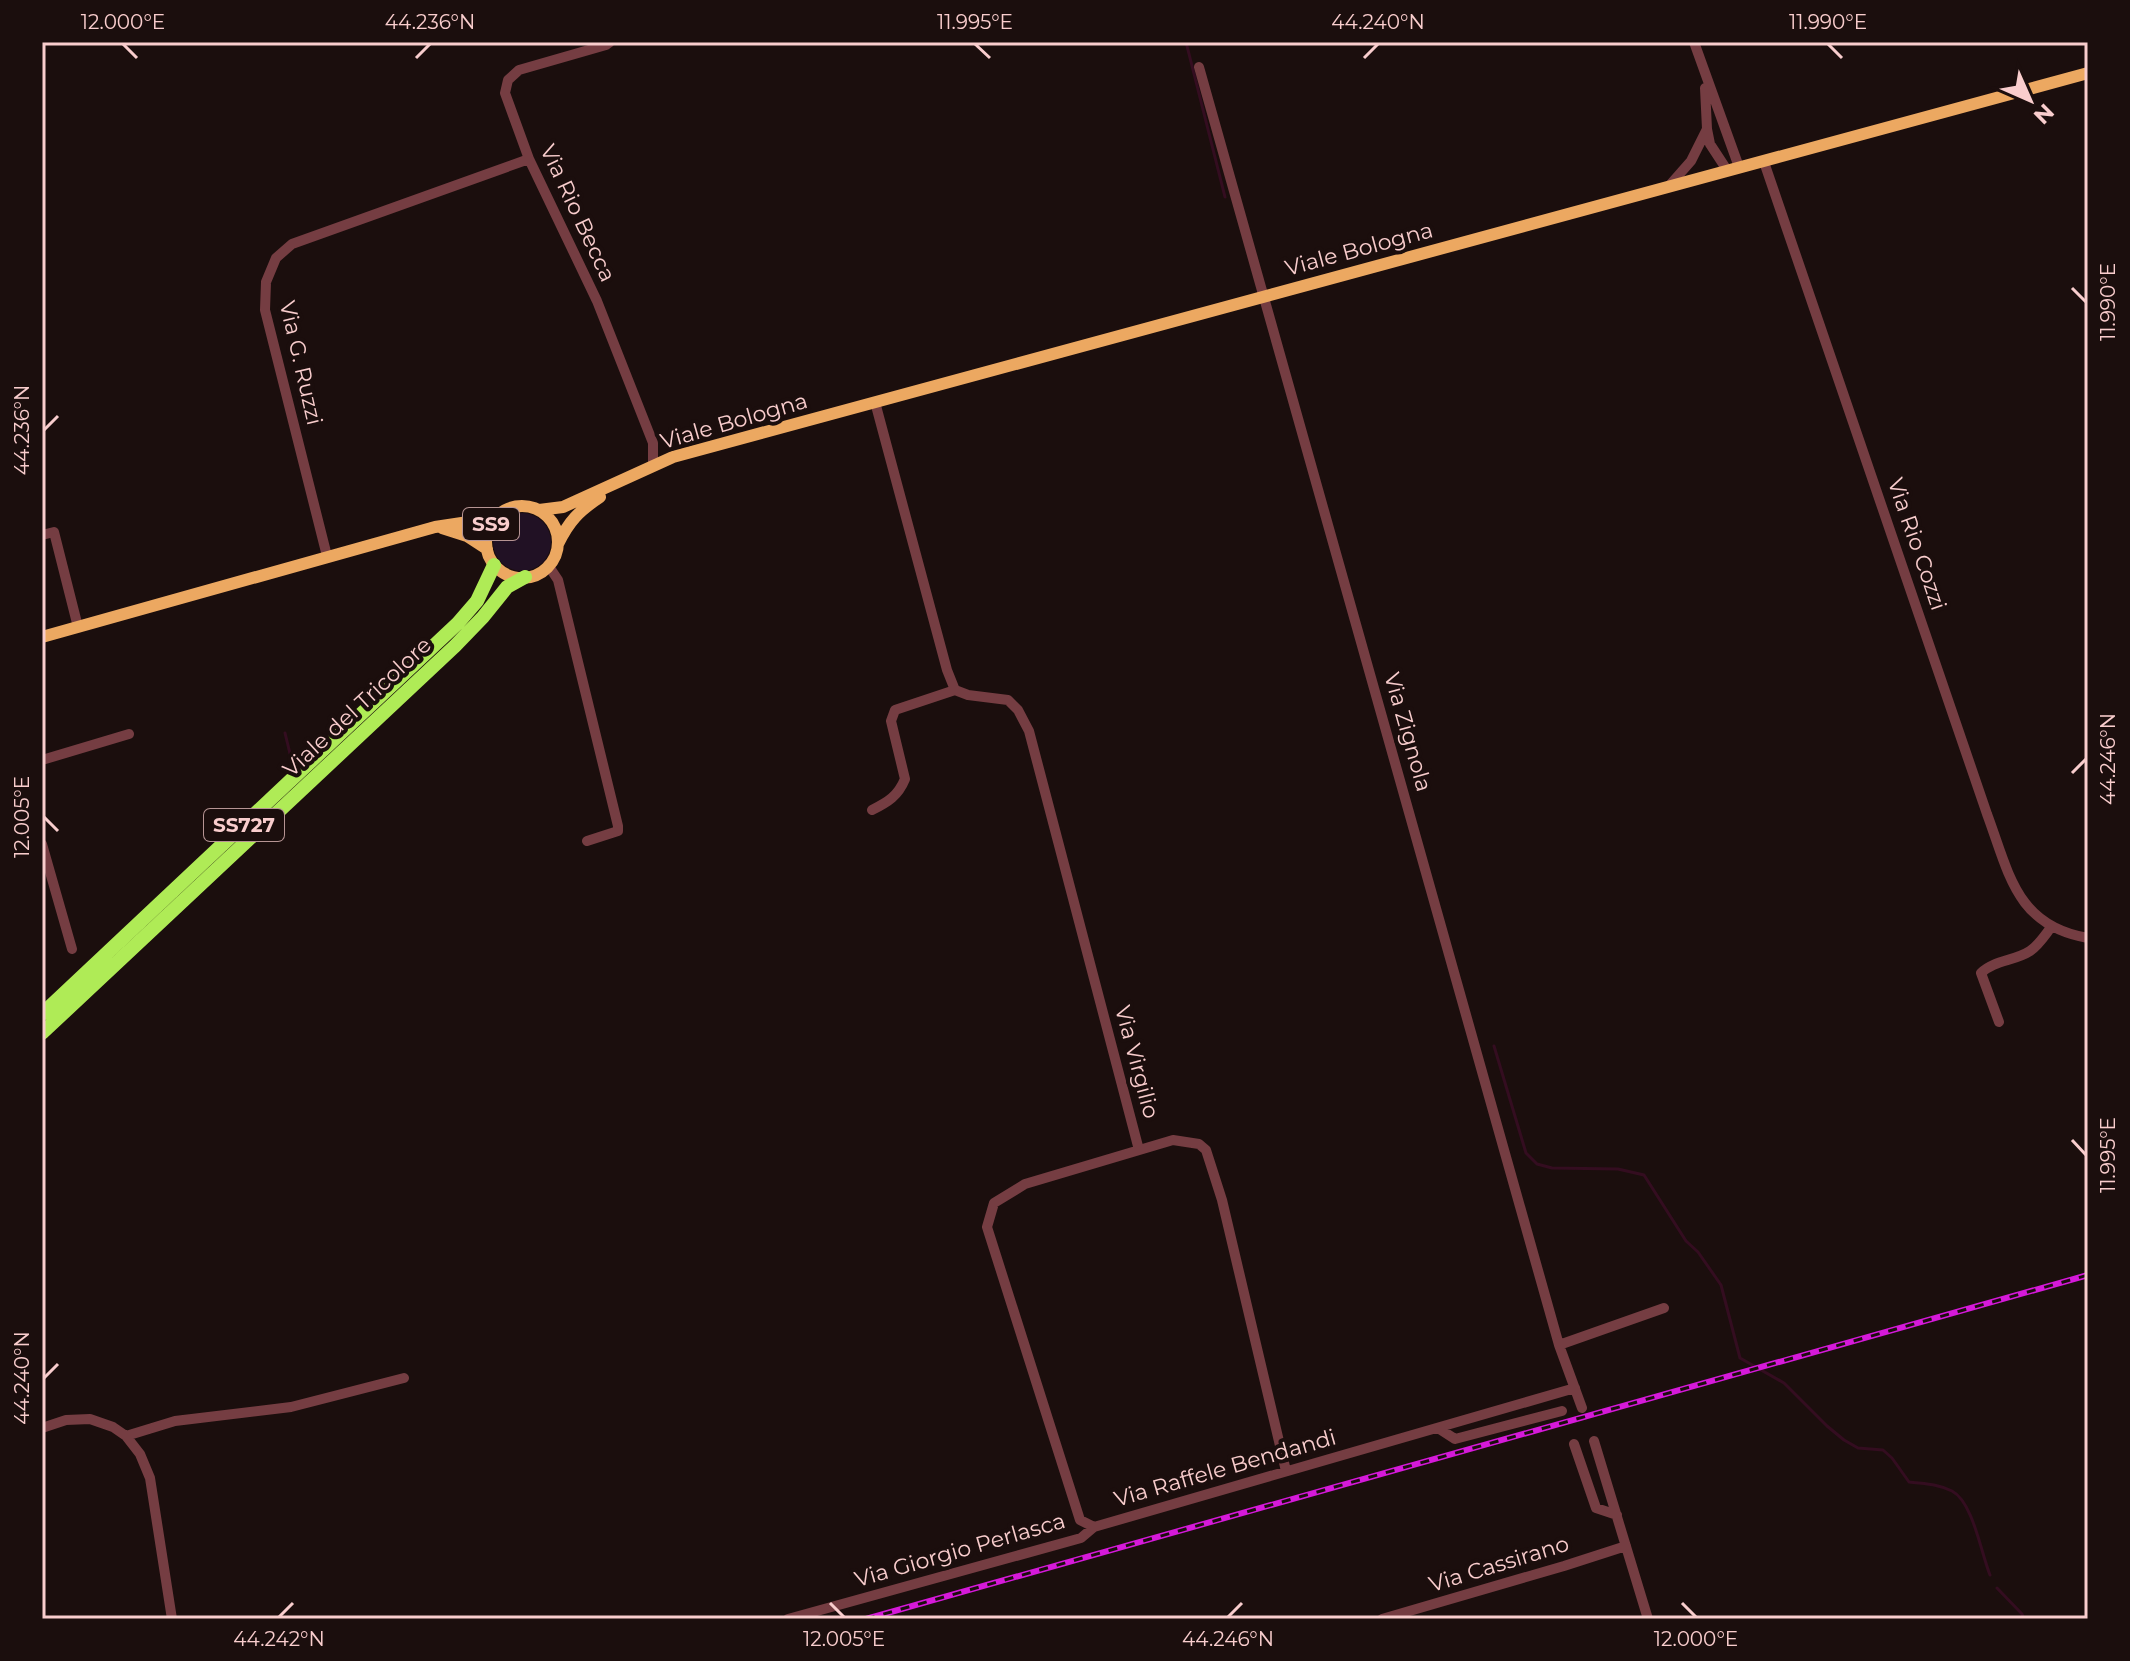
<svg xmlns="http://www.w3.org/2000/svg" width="2130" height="1661" font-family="Montserrat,sans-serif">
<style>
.green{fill:#211124}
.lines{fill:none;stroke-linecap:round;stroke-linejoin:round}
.stream{stroke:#340d20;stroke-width:3}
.minor{stroke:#753d42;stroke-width:10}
.major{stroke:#eca861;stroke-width:12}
.highway{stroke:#afeb56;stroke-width:14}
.rail-casing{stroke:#d519d9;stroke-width:6}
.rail{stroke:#1b0e0d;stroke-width:3;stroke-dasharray:9;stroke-linecap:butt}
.ticks{fill:none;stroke:#f9cdcd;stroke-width:3}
.labels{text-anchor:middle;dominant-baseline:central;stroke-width:8;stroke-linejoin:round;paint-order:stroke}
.shield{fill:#1b0e0d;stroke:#b69493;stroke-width:2}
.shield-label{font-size:20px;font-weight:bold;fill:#f9cdcd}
.street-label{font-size:22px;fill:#f9cdcd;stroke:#1b0e0d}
.neatline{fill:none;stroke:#f9cdcd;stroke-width:3}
.ticks-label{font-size:20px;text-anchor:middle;fill:#f9cdcd}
</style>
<rect width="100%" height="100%" fill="#1b0e0d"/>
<!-- green -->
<path class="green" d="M493 542a29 29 0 1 1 58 0a29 29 0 1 1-58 0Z"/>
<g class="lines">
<!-- stream -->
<path class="stream" d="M 1186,42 L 1225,197
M 285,733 L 293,766
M 1494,1046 L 1526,1153 L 1537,1164 L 1552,1168 L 1618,1169 L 1644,1175 L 1686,1241 L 1698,1252 L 1721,1285 L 1740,1358 L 1784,1383 L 1827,1426 L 1844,1440 L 1858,1448 L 1883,1450 L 1892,1458 L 1909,1482 C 1924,1484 1939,1484 1952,1491 C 1973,1502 1981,1553 1990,1575
M 1997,1588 L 2022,1614 L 2024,1619"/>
<!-- minor -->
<path class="minor" d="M 610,42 L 606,45 L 519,70 L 508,80 L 505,93 L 529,159 L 597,301 L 653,443 L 653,466
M 1694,42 L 1739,167
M 1199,67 L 1559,1345 L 1582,1408
M 1705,88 L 1707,129 L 1710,144 L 1727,170
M 1764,162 L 1987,814 C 2009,873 2016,926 2088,938
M 1669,186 L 1691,161 L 1707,129
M 875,402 L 947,670 L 955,690 L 968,695 L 1008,700 L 1018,710 L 1029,731 L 1139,1150
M 42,535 L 54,532 L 78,627
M 327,556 L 265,310 L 266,282 L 276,258 L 292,244 L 529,159
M 548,565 L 558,580 L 618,826 L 618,831 L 587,841
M 42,760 L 129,734
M 872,810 C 888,802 898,796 905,779 L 891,721 L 895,710 L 955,690
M 42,844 L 72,949
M 1999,1022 L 1981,973 C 1994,960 2015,961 2030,951 C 2039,945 2045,935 2052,926
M 1559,1345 L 1664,1308
M 42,1428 L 66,1420 L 90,1419 L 113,1427 L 126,1436 L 140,1454 L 150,1478 L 172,1619
M 1438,1428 L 1455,1439 L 1562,1411
M 126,1436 L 175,1421 L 291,1407 L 404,1378
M 1594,1441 L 1648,1619
M 1574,1444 L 1596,1508 L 1617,1515
M 1286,1471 L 1222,1200 L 1206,1150 L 1199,1144 L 1173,1140 L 1025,1184 L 994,1203 L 987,1227 L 1080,1520 L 1094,1527 L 1575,1388
M 788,1619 L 1081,1538 L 1094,1527
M 1382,1619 L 1564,1566 L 1626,1546"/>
<!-- major -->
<path class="major" d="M486 542a36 36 0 1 1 72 0a36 36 0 1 1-72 0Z
M 539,510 L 563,507 L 673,457 L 2088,73
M 442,528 L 467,536 L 487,549
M 558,544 C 569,521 579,511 600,497
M 42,637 L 435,527 L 495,518"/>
<!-- highway -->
<path class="highway" d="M 42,1014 L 458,623 L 477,601 L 494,565
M 42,1033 L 455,646 L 483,617 L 507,587 L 525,577"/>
<!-- rail casing -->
<g class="rail-casing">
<path id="rail" d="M 866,1619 L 2088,1275"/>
</g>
<!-- rail -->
<use href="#rail" class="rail"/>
</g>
<!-- ticks -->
<path class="ticks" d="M 123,44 L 137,58M 975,44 L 990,58M 1828,44 L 1842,58M 416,58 L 430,44M 1364,58 L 1378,44M 2072,288 L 2086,302M 44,430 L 58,416M 2072,773 L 2086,759M 44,817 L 58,831M 2072,1140 L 2086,1155M 44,1378 L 58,1364M 830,1603 L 844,1617M 1682,1603 L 1696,1617M 279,1617 L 293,1603M 1228,1617 L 1242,1603"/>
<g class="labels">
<!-- shield labels -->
<g class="shield">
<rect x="463" y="508" width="56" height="32" rx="6"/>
<rect x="204" y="809" width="80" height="32" rx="6"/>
</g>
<g class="shield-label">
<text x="491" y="524">SS9</text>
<text x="244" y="825">SS727</text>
</g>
<!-- street labels -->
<g class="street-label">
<text transform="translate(578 213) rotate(65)">Via Rio Becca</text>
<text transform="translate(1359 249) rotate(-15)">Viale Bologna</text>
<text transform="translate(301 363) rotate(77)">Via G. Ruzzi</text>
<text transform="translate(734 421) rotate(-16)">Viale Bologna</text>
<text transform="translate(1917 544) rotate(71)">Via Rio Cozzi</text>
<text transform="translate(357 707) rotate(-43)">Viale del Tricolore</text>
<text transform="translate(1408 732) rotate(74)">Via Zignola</text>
<text transform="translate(1137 1062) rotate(75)">Via Virgilio</text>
<text transform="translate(1225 1468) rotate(-16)">Via Raffele Bendandi</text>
<text transform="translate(960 1550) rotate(-16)">Via Giorgio Perlasca</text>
<text transform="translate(1499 1564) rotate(-17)">Via Cassirano</text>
</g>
</g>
<!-- border -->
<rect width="2130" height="1661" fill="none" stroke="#1b0e0d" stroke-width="88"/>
<!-- north arrow -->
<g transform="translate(2030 100) rotate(135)" stroke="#1b0e0d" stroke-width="6" paint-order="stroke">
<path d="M0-6L14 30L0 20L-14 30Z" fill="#f9cdcd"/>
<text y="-12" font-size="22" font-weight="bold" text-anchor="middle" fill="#f9cdcd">N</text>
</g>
<rect x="44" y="44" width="2042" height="1573" class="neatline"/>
<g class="ticks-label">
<text x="123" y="29">12.000°E</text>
<text x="430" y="29">44.236°N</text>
<text x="975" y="29">11.995°E</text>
<text x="1378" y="29">44.240°N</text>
<text x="1828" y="29">11.990°E</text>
<text transform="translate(2108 302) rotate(-90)" y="7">11.990°E</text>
<text transform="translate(22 430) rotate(-90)" y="7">44.236°N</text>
<text transform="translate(2108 759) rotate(-90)" y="7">44.246°N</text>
<text transform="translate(22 817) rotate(-90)" y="7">12.005°E</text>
<text transform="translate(2108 1155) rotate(-90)" y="7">11.995°E</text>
<text transform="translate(22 1378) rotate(-90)" y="7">44.240°N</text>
<text x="279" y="1646">44.242°N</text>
<text x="844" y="1646">12.005°E</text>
<text x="1228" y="1646">44.246°N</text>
<text x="1696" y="1646">12.000°E</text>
</g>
</svg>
